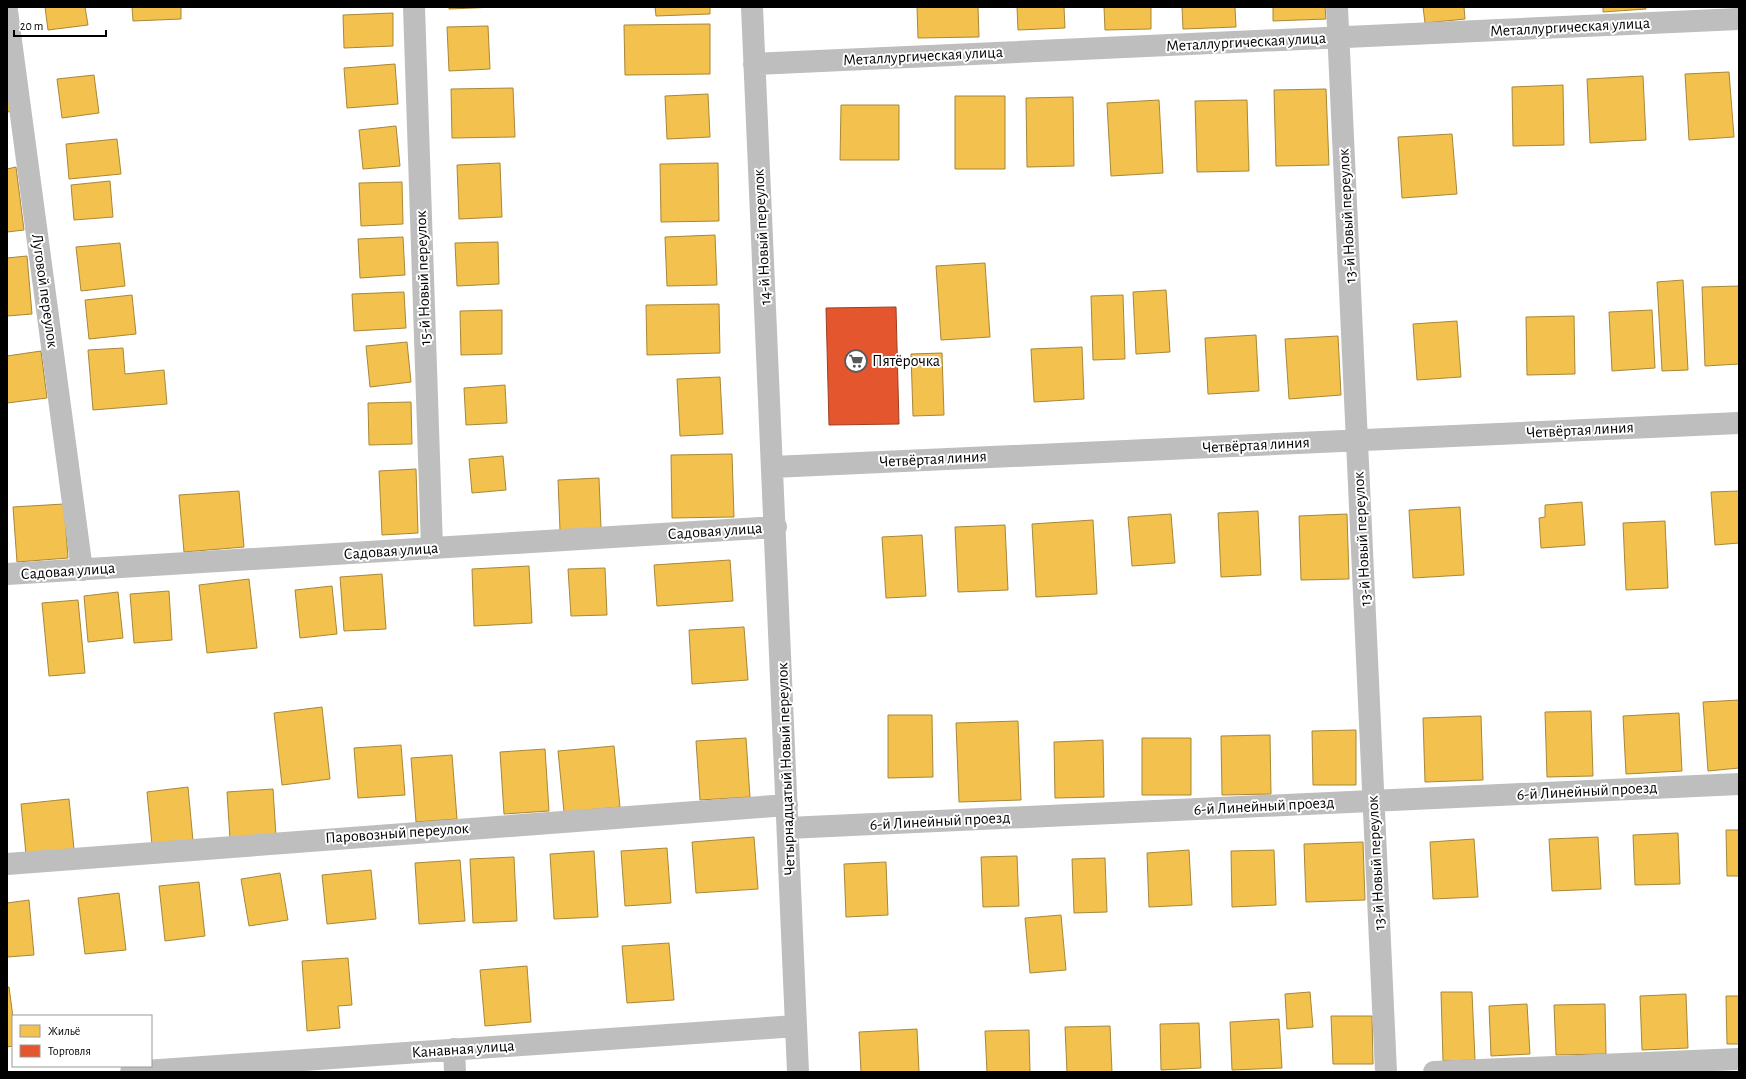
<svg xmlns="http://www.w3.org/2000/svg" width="1746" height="1079" font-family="'Alegreya Sans',sans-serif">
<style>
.homes{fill:#f2c14e;stroke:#a98737}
.shops{fill:#e4572e;stroke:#a03d20}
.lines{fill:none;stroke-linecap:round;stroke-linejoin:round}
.minor{stroke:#bebebe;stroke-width:22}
.labels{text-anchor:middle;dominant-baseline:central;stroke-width:4;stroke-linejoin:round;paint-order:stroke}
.street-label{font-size:16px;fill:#000;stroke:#fff}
.poi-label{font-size:16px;fill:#000;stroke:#fff;text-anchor:start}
</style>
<rect width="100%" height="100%" fill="#fff"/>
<!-- homes -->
<path class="homes" d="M 45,7 L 85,7 L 88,25 L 48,30 Z
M 132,7 L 181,7 L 181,19 L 133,21 Z
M 449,7 L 496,7 L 449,9 Z
M 655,7 L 710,7 L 710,14 L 656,16 Z
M 917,7 L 978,7 L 979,37 L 918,38 Z
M 1017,7 L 1064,7 L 1065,28 L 1018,30 Z
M 1104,7 L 1151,7 L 1151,29 L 1105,30 Z
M 1182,7 L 1235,7 L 1236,27 L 1183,29 Z
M 1273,7 L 1325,7 L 1326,19 L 1273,21 Z
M 1423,7 L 1464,7 L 1465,19 L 1425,23 Z
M 1603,7 L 1645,7 L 1646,9 L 1603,12 Z
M 393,13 L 393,46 L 344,48 L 343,15 Z
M 710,24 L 710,74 L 625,75 L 624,25 Z
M 488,26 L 490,69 L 449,71 L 447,27 Z
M 395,64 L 398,104 L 347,108 L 344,68 Z
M 7,66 L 13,111 L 7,112 Z
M 1729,72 L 1734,137 L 1689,140 L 1685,74 Z
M 94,75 L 99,113 L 62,118 L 57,79 Z
M 1643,76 L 1646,140 L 1590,143 L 1587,79 Z
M 1563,85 L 1564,145 L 1513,146 L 1512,87 Z
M 513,88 L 515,137 L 452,138 L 451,89 Z
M 1326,89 L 1329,165 L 1276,166 L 1274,90 Z
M 708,94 L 710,137 L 667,139 L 665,96 Z
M 955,96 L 1005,96 L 1005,169 L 955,169 Z
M 1073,97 L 1074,166 L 1027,167 L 1026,98 Z
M 1159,100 L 1163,173 L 1111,176 L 1107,103 Z
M 1247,100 L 1249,171 L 1197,172 L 1195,101 Z
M 841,105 L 899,105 L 899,160 L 840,160 Z
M 396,126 L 400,166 L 363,169 L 359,130 Z
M 1452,134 L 1457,194 L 1402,198 L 1398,137 Z
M 117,139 L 121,174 L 69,179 L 66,144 Z
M 500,163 L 502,217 L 459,219 L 457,165 Z
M 718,163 L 719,221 L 661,222 L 660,164 Z
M 16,167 L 24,230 L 7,232 L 7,169 Z
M 110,181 L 113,217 L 74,220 L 71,185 Z
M 402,182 L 403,224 L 361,226 L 359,183 Z
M 715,235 L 717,285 L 667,286 L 665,237 Z
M 403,237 L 405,275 L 360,278 L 358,239 Z
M 498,242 L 499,284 L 457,286 L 455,243 Z
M 120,243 L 125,286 L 81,291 L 76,247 Z
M 27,256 L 32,314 L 7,316 L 7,258 Z
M 985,263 L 990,337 L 941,340 L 936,266 Z
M 1683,280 L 1688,370 L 1662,371 L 1657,282 Z
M 1739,286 L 1739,364 L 1705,366 L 1702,287 Z
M 1166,290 L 1170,352 L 1136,354 L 1133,292 Z
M 404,292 L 406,328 L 354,331 L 352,294 Z
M 132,295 L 136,334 L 89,339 L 85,300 Z
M 1123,295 L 1125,359 L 1093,360 L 1091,296 Z
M 719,304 L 720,353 L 647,355 L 646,305 Z
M 502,310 L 502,354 L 461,355 L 460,311 Z
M 1652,310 L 1655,368 L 1612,371 L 1609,312 Z
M 1574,316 L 1575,374 L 1527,375 L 1526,317 Z
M 1457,321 L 1461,377 L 1417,380 L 1413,324 Z
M 1256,335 L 1259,391 L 1208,394 L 1205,338 Z
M 1338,336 L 1341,395 L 1289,399 L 1285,339 Z
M 407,342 L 411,382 L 370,387 L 366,346 Z
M 1082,347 L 1084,399 L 1034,402 L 1031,349 Z
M 123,348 L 125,374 L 164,370 L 167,404 L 93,410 L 88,350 Z
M 41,351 L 47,398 L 7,403 L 7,356 Z
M 942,353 L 944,415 L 913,416 L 911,354 Z
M 720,377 L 723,434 L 680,436 L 677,379 Z
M 505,385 L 507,423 L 466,425 L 464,388 Z
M 411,402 L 412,444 L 369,445 L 368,403 Z
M 732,454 L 734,517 L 672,518 L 671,455 Z
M 503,456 L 506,490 L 472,493 L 469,459 Z
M 416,469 L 418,533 L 382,535 L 379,471 Z
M 599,478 L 601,528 L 560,530 L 558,480 Z
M 239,491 L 244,547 L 184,552 L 179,495 Z
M 1739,491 L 1739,543 L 1715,545 L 1711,492 Z
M 1582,502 L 1585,545 L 1541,548 L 1539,518 L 1545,517 L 1545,505 Z
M 64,504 L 68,558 L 17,562 L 13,507 Z
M 1460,507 L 1464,575 L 1413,578 L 1409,510 Z
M 1258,511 L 1261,575 L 1221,577 L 1218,513 Z
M 1171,514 L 1175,563 L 1132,566 L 1128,517 Z
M 1347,514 L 1349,579 L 1301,580 L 1299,516 Z
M 1093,520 L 1097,594 L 1036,597 L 1032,524 Z
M 1665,521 L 1668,588 L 1626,590 L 1623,523 Z
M 1005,525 L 1008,590 L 958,592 L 955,527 Z
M 922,535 L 926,596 L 886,598 L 882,537 Z
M 730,560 L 733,601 L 657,606 L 654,565 Z
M 529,566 L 532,623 L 474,626 L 472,569 Z
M 605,568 L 607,615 L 571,616 L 568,569 Z
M 382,574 L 386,629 L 344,631 L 340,577 Z
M 249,579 L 257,648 L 207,653 L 199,585 Z
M 332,586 L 337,634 L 300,638 L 295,590 Z
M 169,591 L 172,640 L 134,643 L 130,594 Z
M 118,592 L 123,638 L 88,642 L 84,596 Z
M 78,600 L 85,673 L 49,676 L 42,603 Z
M 744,627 L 748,680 L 692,684 L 689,630 Z
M 1739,700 L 1739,768 L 1708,771 L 1703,702 Z
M 322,707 L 330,779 L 282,785 L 274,713 Z
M 1591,711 L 1593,776 L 1547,777 L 1545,712 Z
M 1679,713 L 1682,771 L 1626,774 L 1623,716 Z
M 888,715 L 932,715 L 933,777 L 888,778 Z
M 1481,716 L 1483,780 L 1425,782 L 1423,718 Z
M 1018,721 L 1021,800 L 959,802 L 956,723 Z
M 1356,730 L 1356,785 L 1313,785 L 1312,731 Z
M 1270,735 L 1271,794 L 1222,795 L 1221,736 Z
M 746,738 L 750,797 L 700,800 L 696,741 Z
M 1142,738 L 1191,738 L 1191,795 L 1142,795 Z
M 1103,740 L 1104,797 L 1055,798 L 1054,742 Z
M 401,745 L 405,795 L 358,798 L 354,748 Z
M 614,746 L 620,807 L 564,812 L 558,751 Z
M 545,749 L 549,811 L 504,814 L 500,752 Z
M 452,755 L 457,819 L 416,822 L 411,758 Z
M 188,787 L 193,841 L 152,845 L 147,792 Z
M 273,789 L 276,836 L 230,839 L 227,792 Z
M 69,799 L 74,849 L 26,854 L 21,804 Z
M 1726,830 L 1739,830 L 1739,876 L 1727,876 Z
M 1678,833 L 1680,884 L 1635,885 L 1633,835 Z
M 754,837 L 758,889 L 696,893 L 692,842 Z
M 1598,837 L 1601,889 L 1552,891 L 1549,839 Z
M 1474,839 L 1478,897 L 1433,899 L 1430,842 Z
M 1363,842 L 1365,900 L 1306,902 L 1304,844 Z
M 667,848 L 671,903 L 625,906 L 621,851 Z
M 1189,850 L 1192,905 L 1149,907 L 1147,853 Z
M 1274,850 L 1276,905 L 1232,907 L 1231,851 Z
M 594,851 L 598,917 L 554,919 L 550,854 Z
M 1017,856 L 1019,906 L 983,907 L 981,857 Z
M 514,857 L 517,921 L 473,923 L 470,859 Z
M 1105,858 L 1107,912 L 1074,913 L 1072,859 Z
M 460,860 L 465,921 L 419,924 L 415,863 Z
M 886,862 L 888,915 L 846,917 L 844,864 Z
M 371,870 L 376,919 L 327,924 L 322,875 Z
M 280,873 L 288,920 L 249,926 L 241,879 Z
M 199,882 L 205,936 L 165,941 L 159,886 Z
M 119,893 L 126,950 L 85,954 L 78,898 Z
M 29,900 L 34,955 L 7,957 L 7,903 Z
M 1061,915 L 1066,970 L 1030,973 L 1025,918 Z
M 669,943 L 674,1000 L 627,1003 L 622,946 Z
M 348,958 L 352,1005 L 338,1006 L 340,1028 L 307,1031 L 302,961 Z
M 527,966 L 531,1022 L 485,1026 L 480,970 Z
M 7,987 L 9,987 L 13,1017 L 13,1046 L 7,1047 Z
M 1310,992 L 1313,1027 L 1287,1029 L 1285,994 Z
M 1441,992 L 1472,992 L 1475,1060 L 1443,1061 Z
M 1686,994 L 1688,1048 L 1642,1050 L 1640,996 Z
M 1726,996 L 1739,996 L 1739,1044 L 1727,1044 Z
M 1527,1004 L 1530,1054 L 1491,1056 L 1489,1006 Z
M 1605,1004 L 1606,1054 L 1556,1055 L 1554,1005 Z
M 1331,1016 L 1372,1016 L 1373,1064 L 1333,1064 Z
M 1279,1019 L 1282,1068 L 1232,1070 L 1230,1022 Z
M 1199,1023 L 1201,1068 L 1161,1070 L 1160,1024 Z
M 1110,1026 L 1112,1072 L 1067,1072 L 1065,1027 Z
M 917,1029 L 919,1072 L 861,1072 L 859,1032 Z
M 1029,1030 L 1030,1072 L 987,1072 L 985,1031 Z"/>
<!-- shops -->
<path class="shops" d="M 896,307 L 899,424 L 829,425 L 826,308 Z"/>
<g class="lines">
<!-- minor -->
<path class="minor" d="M 414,7 L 432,548
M 752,7 L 798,1072
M 1337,7 L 1386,1072
M 7,11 L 82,570
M 754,64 L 1739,19
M 773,467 L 1739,423
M 7,574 L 776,527
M 788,828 L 1739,784
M 7,864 L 787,805
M 454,1049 L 455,1072
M 131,1072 L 796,1026
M 1434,1072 L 1739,1059"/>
</g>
<!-- icons -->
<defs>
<g id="supermarket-ring" transform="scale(1.15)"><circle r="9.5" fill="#fff" stroke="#595959" stroke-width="1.5"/><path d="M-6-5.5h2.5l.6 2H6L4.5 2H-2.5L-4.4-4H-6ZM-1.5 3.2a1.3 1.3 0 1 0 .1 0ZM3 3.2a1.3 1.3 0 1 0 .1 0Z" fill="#595959"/></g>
</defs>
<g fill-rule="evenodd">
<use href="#supermarket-ring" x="856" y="361"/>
</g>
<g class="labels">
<!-- street labels -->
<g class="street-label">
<text transform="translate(1570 27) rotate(-3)">Металлургическая улица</text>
<text transform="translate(1246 42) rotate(-3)">Металлургическая улица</text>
<text transform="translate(923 56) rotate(-3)">Металлургическая улица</text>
<text transform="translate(1347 216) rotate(-93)">13-й Новый переулок</text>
<text transform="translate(762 237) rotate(-93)">14-й Новый переулок</text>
<text transform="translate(423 278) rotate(-92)">15-й Новый переулок</text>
<text transform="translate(45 291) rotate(82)">Луговой переулок</text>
<text transform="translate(1580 430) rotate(-3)">Четвёртая линия</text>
<text transform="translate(1256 445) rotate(-3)">Четвёртая линия</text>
<text transform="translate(933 459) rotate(-3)">Четвёртая линия</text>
<text transform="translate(715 531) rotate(-4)">Садовая улица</text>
<text transform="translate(1362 539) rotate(-93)">13-й Новый переулок</text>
<text transform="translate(391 551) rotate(-4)">Садовая улица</text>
<text transform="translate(68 571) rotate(-4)">Садовая улица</text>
<text transform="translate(786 769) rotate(-92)">Четырнадцатый Новый переулок</text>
<text transform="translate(1587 791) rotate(-3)">6-й Линейный проезд</text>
<text transform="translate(1264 806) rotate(-3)">6-й Линейный проезд</text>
<text transform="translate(940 821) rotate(-3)">6-й Линейный проезд</text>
<text transform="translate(397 833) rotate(-4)">Паровозный переулок</text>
<text transform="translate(1376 863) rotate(-93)">13-й Новый переулок</text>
<text transform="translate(463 1049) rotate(-4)">Канавная улица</text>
</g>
<!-- poi labels -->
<g class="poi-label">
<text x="872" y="361">Пятёрочка</text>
</g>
</g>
<!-- border -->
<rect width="1746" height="1079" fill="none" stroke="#000000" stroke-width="16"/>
<!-- legend -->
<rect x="12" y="1015" width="140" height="52" fill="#ffffff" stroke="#999999"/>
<rect x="20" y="1025" width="20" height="12" fill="#f2c14e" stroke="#999999"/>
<text x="48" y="1035" font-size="12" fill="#000000">Жильё</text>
<rect x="20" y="1045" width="20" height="12" fill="#e4572e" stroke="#999999"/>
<text x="48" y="1055" font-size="12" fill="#000000">Торговля</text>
<!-- scale -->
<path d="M14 30v6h92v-6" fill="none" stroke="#000000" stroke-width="2"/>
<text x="20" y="30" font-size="12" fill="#000000" stroke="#ffffff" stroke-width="3" paint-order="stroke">20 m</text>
</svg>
